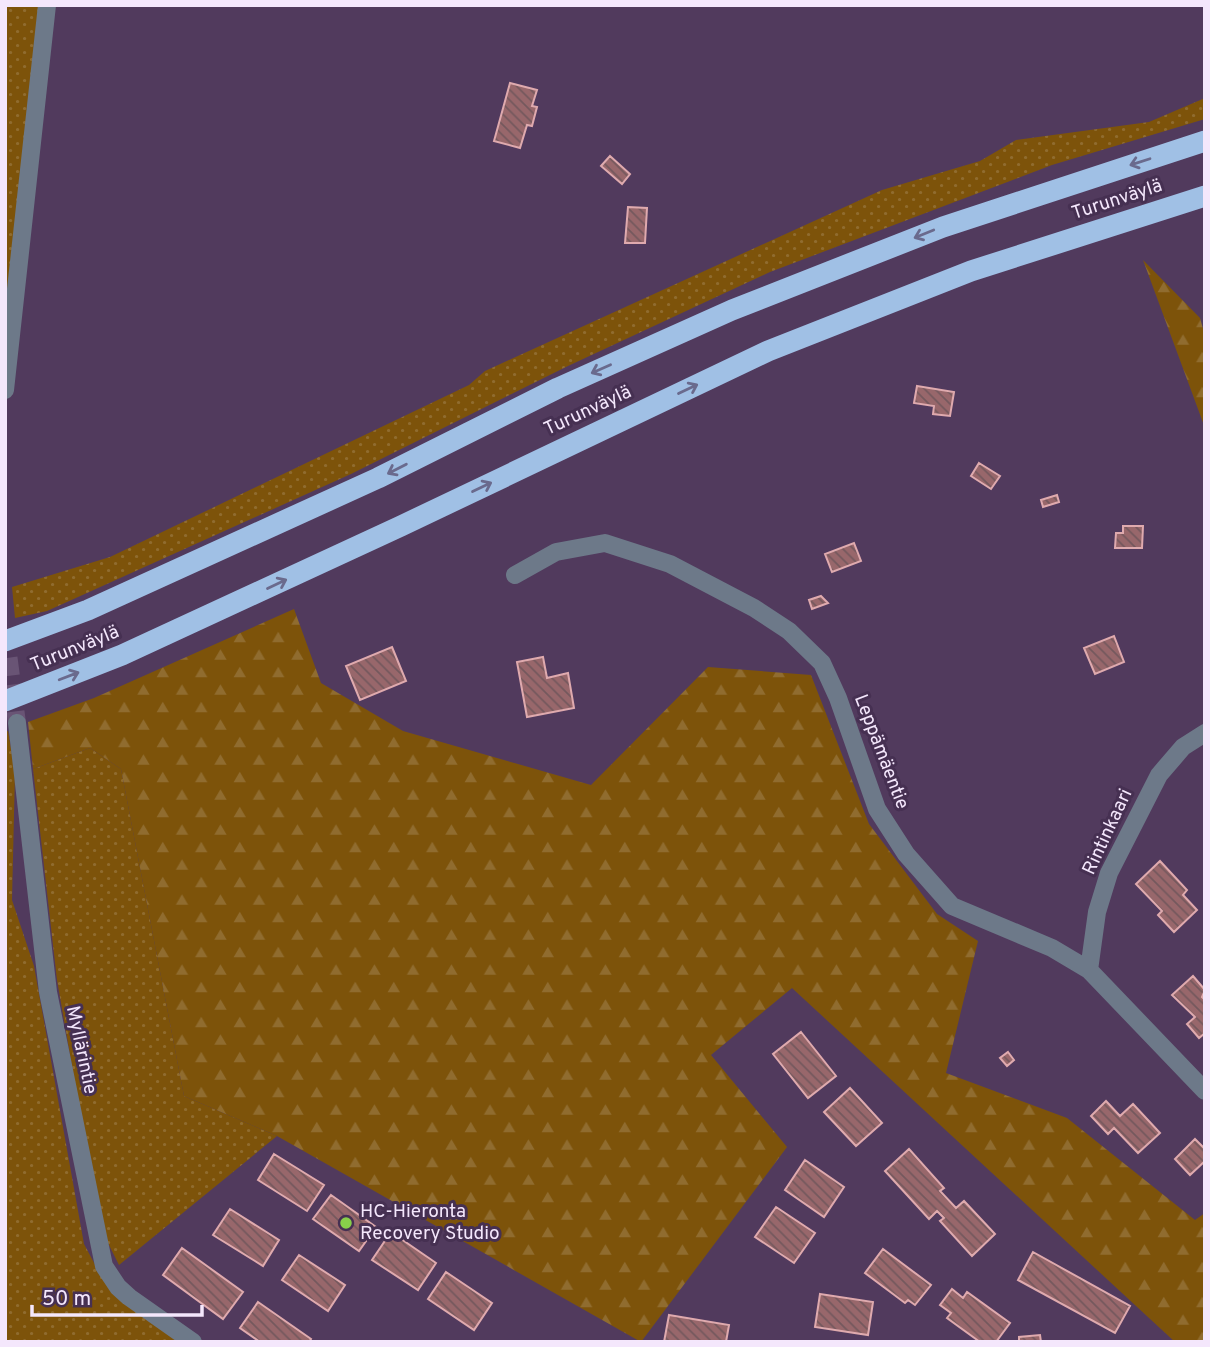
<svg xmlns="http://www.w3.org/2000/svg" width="1210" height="1347" font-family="Overpass,sans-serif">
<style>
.grass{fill:url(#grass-dots)}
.forest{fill:url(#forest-firs)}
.building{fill:url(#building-back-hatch);stroke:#dfaaae;stroke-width:2}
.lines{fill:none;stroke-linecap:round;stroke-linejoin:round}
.street-tunnel{stroke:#695475;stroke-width:18;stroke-dasharray:18 9;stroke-linecap:butt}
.street{stroke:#6d7989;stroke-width:18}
.highway{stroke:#a0c0e5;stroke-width:21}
.oneway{stroke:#6a6a8d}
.poi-dot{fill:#88cf4a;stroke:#463052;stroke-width:2.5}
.labels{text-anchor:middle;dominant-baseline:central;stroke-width:6;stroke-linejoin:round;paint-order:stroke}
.street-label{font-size:19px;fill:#f4e7fc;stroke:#463052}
.poi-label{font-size:19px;fill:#f4e7fc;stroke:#463052;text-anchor:start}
</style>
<defs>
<pattern id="grass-dots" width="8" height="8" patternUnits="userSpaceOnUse" patternTransform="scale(1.75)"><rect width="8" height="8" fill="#7d530a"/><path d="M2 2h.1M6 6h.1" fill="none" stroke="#906c2f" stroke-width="1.8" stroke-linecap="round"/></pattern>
<pattern id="forest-firs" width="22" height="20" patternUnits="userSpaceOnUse" patternTransform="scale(1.75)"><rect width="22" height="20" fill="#7d530a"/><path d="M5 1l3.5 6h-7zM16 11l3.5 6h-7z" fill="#906c2f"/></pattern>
<pattern id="building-back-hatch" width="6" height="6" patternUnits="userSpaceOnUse" patternTransform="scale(1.75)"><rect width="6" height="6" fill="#98676b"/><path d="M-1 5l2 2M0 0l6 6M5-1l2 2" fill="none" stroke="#74585d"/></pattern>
</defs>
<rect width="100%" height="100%" fill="#513a5d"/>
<!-- grass -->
<path class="grass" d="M 5,5 L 39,5 L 5,327 Z
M 1205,98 L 1205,119 L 1052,165 L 770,272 L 568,366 L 351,474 L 47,611 L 15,618 L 12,587 L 110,557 L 469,385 L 485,371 L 882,190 L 980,161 L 1016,140 L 1149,122 Z
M 8,731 L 15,772 L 12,900 L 34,966 L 84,1244 L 101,1276 L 180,1342 L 5,1342 L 5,732 Z
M 90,748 L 121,769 L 184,1096 L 277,1136 L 119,1265 L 102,1231 L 91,1175 L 57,980 L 33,769 Z"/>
<!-- forest -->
<path class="forest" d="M 1143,260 L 1200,318 L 1205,336 L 1205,428 Z
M 294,609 L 321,683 L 403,731 L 591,785 L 708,667 L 811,675 L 869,824 L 937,914 L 978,941 L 946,1073 L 1067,1118 L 1195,1220 L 1205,1213 L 1205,1342 L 1175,1342 L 792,988 L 711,1055 L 787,1147 L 641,1342 L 277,1136 L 184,1096 L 121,769 L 90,748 L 33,769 L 28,722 L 94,698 Z"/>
<!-- building -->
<path class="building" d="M 510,83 L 537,90 L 532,106 L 537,107 L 532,126 L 527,125 L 520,148 L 494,141 Z
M 610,156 L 630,174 L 622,184 L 601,166 Z
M 628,207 L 647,208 L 645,243 L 625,243 Z
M 917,386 L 954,392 L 950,416 L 933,414 L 934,406 L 914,403 Z
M 979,463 L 1000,476 L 991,489 L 971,476 Z
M 1057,495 L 1059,502 L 1043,507 L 1041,500 Z
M 1123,526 L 1143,526 L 1142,548 L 1115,548 L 1116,533 L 1123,533 Z
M 854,543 L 861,561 L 832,572 L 825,554 Z
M 821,596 L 828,603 L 812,609 L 809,600 Z
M 1114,636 L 1124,662 L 1095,674 L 1084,648 Z
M 392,647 L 406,681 L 360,700 L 346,666 Z
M 543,657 L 547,678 L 568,673 L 574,708 L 527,717 L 517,662 Z
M 1160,861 L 1187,890 L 1183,895 L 1197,910 L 1174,932 L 1158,915 L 1162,911 L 1136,884 Z
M 1193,976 L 1205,990 L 1202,997 L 1205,1000 L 1205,1033 L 1199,1038 L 1187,1024 L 1195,1017 L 1172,995 Z
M 801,1032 L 836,1076 L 808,1098 L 773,1054 Z
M 1008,1052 L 1014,1060 L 1007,1066 L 1000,1058 Z
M 850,1088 L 882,1123 L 856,1146 L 824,1112 Z
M 1106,1101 L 1120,1116 L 1133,1104 L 1160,1133 L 1138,1153 L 1114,1128 L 1108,1134 L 1091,1116 Z
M 1195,1139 L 1205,1149 L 1205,1161 L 1190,1175 L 1175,1159 Z
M 909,1149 L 944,1188 L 940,1191 L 956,1208 L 964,1201 L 995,1234 L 972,1256 L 940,1221 L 944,1218 L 937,1211 L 929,1219 L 885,1171 Z
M 274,1154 L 324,1185 L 307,1211 L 258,1180 Z
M 805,1160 L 844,1187 L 824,1217 L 785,1190 Z
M 331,1195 L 376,1227 L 359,1251 L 313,1219 Z
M 776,1207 L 815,1233 L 794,1263 L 755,1237 Z
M 230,1209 L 279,1240 L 263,1266 L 213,1235 Z
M 391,1232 L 436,1263 L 418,1290 L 372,1260 Z
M 182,1248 L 243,1292 L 223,1319 L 163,1275 Z
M 883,1249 L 931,1285 L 915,1305 L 908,1300 L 905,1303 L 865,1273 Z
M 1033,1252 L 1130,1306 L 1115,1333 L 1018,1280 Z
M 299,1255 L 345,1285 L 328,1311 L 282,1280 Z
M 446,1272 L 492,1303 L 474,1330 L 428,1299 Z
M 952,1289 L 963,1298 L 967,1292 L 1010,1323 L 996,1342 L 980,1342 L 947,1318 L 951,1313 L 940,1305 Z
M 820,1294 L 873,1302 L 868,1335 L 815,1327 Z
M 258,1302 L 311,1339 L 309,1342 L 260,1342 L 240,1328 Z
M 669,1315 L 729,1325 L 726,1342 L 664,1342 Z
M 1040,1335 L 1041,1342 L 1019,1342 L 1019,1337 Z"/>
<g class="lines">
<!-- street-tunnel -->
<path class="street-tunnel" d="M 5,631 L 17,723"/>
<!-- street -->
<path class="street" d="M 5,390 L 47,5
M 515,575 L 556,552 L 605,543 L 670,564 L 754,608 L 789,631 L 822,663 L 838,698 L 877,809 L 906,854 L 952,906 L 1052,948 L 1089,970 L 1205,1091
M 17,723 L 48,992 L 104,1266 L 118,1287 L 129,1297 L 193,1342
M 1089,970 L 1097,912 L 1109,873 L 1159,775 L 1183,747 L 1205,733"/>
<!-- highway -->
<path class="highway" d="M 5,641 L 88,610 L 378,478 L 558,388 L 732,310 L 943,227 L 1205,141
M 5,701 L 122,655 L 401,526 L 768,351 L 971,271 L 1205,196"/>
</g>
<!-- one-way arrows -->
<defs><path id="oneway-shaft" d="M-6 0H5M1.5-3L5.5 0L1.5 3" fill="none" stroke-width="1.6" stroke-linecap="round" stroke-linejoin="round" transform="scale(1.75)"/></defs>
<g class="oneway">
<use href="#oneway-shaft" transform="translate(1140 162) rotate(162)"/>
<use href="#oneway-shaft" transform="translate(924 234) rotate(158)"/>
<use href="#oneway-shaft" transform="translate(601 369) rotate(156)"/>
<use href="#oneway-shaft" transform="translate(688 389) rotate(-25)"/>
<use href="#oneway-shaft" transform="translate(397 469) rotate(153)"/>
<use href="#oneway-shaft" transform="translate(482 487) rotate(-26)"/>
<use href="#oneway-shaft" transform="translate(277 584) rotate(-25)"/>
<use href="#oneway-shaft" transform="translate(69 676) rotate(-21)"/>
</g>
<!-- markers -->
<circle class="poi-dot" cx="346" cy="1223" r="7"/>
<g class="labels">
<!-- street labels -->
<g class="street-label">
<text transform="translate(1117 200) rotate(-18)">Turunväylä</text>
<text transform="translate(588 411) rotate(-25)">Turunväylä</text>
<text transform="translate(75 649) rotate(-22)">Turunväylä</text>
<text transform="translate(881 752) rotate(69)">Leppämäentie</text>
<text transform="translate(1108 832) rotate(-65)">Rintinkaari</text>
<text transform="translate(81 1050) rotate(78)">Myllärintie</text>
</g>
<!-- poi labels -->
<g class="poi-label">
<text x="360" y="1212">HC-Hieronta<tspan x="360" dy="22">Recovery Studio</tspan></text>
</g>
</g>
<!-- border -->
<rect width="1210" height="1347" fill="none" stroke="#f4e7fc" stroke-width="14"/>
<!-- scale -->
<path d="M32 1305v10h170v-10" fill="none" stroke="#f4e7fc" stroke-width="3.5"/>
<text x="42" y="1305" font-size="21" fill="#f4e7fc" stroke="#463052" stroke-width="5" paint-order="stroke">50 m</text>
</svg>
